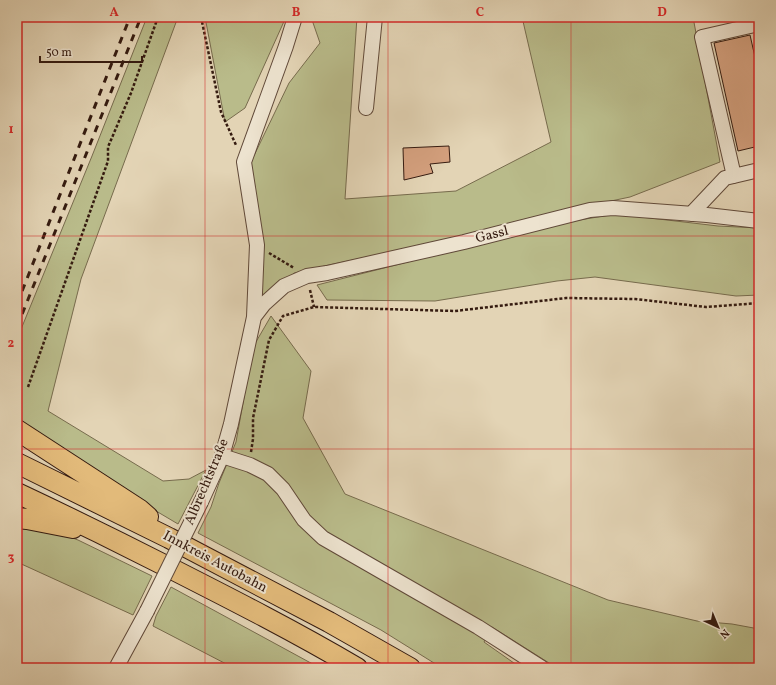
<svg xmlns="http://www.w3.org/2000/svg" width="776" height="685" font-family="Vollkorn,serif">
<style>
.green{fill:#b9bb8a;stroke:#776b4d}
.building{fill:#d4a07e;stroke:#351b10}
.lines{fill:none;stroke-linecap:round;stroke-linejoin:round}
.minor-casing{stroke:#604939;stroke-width:16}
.highway-casing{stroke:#351b10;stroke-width:22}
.path{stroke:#351b10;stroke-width:2.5;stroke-dasharray:3 2;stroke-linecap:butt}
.minor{stroke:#ede3cf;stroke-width:14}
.highway{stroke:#e2ba7a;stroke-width:20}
.rail{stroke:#351b10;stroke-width:3;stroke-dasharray:7 7;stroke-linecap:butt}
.minor-bridge-casing{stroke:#604939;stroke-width:16;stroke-linecap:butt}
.minor-bridge{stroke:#ede3cf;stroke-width:14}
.grid{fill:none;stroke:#d62828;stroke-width:1;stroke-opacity:0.55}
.labels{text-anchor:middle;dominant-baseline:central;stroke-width:4;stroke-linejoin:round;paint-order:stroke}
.street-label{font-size:14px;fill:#351b10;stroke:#ede3cf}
.neatline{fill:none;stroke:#d62828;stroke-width:1.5}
.grid-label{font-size:13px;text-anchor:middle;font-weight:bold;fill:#d62828}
</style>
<rect width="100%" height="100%" fill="#e3d4b5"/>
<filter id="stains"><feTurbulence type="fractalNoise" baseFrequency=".005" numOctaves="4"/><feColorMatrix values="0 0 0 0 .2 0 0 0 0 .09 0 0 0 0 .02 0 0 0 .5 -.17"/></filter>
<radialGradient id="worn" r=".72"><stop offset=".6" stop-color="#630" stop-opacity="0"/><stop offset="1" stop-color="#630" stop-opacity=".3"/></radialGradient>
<!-- green -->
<path class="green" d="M 147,17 L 178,17 L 81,279 L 48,411 L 163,481 L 189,479 L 206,470 L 178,524 L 97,476 L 17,423 L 17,339 L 92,156 Z
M 205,17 L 286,17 L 245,108 L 225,122 Z
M 311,17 L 357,17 L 345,199 L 456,191 L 551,142 L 522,17 L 693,17 L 720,162 L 630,197 L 530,218 L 429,244 L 329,265 L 294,273 L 263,303 L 249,166 L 289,83 L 320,43 Z
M 616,214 L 718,226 L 759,228 L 759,295 L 736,296 L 595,277 L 557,281 L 435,301 L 327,300 L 317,285 L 561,223 Z
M 271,316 L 311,371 L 303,418 L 345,494 L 608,600 L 697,621 L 732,624 L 759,629 L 759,668 L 557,668 L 492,627 L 484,642 L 521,668 L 442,668 L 381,630 L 198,533 L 211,507 L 219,483 L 236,442 L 253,347 Z
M 17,526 L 41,526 L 78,540 L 152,576 L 133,615 L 17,562 Z
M 171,587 L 320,668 L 232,668 L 232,667 L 153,626 L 156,616 Z"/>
<!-- building -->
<path class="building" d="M 750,35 L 757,66 L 759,65 L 759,146 L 738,151 L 714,43 Z
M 449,146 L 450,162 L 430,164 L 433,173 L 404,180 L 403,148 Z"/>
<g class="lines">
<!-- minor casing -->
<g class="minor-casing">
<path id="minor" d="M 366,108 L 375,17
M 734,176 L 702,37 L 759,24
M 691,214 L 725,178 L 759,170
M 254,317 L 257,245 L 244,162 L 286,46 L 295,17
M 222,456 L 250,465 L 268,474 L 283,489 L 304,520 L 323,538 L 478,627 L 542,668
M 201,502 L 222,456 L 231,424 L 254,317 L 264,304 L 284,286 L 307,276 L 327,273 L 464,242 L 590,210 L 613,208 L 707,215 L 759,221
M 116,668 L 147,611"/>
</g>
<!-- highway casing -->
<g class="highway-casing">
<path id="highway" d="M 17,430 L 140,510 L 148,517
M 17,463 L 169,538 L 329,622 L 410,668
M 17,493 C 68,517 119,542 170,568 C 233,600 296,632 357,668
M 17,518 L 27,519 L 73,528"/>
</g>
<!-- path -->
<path class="path" d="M 201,17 L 221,112 L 236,145
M 269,253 L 294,268
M 310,290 L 314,307
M 28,387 L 108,161 L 108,147 L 131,93 L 158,17
M 251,452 L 253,439 L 253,418 L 269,340 L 283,316 L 314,307 L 455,311 L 566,298 L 635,299 L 706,307 L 759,303"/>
<!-- minor -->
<use href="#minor" class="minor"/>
<!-- highway -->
<use href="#highway" class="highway"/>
<!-- rail -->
<path class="rail" d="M 17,304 L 130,17
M 17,327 L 141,17"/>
<!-- minor-bridge casing -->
<g class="minor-bridge-casing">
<path id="minor-bridge" d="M 147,611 L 201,502"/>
</g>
<!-- minor-bridge -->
<use href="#minor-bridge" class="minor-bridge"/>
</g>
<!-- grid -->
<path class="grid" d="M 205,17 L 205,668M 388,17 L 388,668M 571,17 L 571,668M 17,236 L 759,236M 17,449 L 759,449"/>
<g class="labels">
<!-- street labels -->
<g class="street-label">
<text transform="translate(492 235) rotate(-14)">Gassl</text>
<text transform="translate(207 482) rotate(-67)">Albrechtstraße</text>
<text transform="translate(215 562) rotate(28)">Innkreis Autobahn</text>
</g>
</g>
<!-- margin -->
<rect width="776" height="685" fill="none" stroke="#e3d4b5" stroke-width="44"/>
<!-- north arrow -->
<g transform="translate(718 627) rotate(136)" stroke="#ede3cf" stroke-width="3" paint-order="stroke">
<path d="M0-3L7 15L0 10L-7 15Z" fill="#351b10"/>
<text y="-6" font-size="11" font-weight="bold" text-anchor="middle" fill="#351b10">N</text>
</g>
<!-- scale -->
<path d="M40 56v6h102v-6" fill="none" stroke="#351b10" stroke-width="2"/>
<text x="46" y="56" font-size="12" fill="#351b10" stroke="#ede3cf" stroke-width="3" paint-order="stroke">50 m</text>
<rect x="22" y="22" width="732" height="641" class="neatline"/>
<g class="grid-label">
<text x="114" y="16">A</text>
<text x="296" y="16">B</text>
<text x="480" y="16">C</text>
<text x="662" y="16">D</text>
<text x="11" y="133">1</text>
<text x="11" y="347">2</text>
<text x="11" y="561">3</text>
</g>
<rect width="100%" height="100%" filter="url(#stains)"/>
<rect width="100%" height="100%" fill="url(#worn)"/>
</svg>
